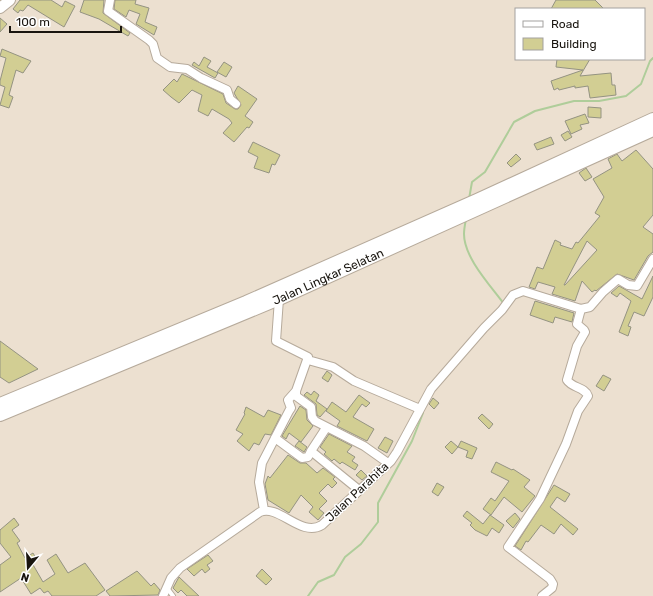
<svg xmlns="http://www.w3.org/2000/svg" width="653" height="596" font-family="Rubik,sans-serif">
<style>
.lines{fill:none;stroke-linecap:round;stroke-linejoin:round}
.stream{stroke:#afcd9a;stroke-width:2}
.building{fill:#d2ce93;stroke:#949382;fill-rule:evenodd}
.service-casing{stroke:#b6aa9b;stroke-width:6}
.minor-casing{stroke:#b6aa9b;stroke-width:10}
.tertiary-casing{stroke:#b6aa9b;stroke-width:12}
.primary-casing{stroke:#b6aa9b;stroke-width:14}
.service{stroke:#fff;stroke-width:4}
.minor{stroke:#fff;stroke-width:8}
.tertiary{stroke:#fff;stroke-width:10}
.primary{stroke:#fff;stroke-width:12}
.labels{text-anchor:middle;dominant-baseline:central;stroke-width:3;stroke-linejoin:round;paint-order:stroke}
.street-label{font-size:12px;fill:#19150f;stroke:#fff}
</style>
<rect width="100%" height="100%" fill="#ece0d0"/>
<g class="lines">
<!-- stream -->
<path class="stream" d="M 469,199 L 472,182 L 485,172 L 514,122 L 535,111 L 574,101 L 599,101 L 626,96 L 641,84 L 650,61 L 653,58
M 466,219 C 465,224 464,229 464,234 C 464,258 491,286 504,304
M 308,596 L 318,582 L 334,575 L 345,557 L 361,544 L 378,522 L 378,503 L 412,441 L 423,413"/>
</g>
<!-- building -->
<path class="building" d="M 20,0 L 51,0 L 62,7 L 65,1 L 75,6 L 64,27 L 28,5 L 23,11 L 20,10 L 18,13 L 13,9 Z
M 84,0 L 104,0 L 103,13 L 130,33 L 128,36 L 99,19 L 80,12 Z
M 115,0 L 136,0 L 135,4 L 149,8 L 145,22 L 157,27 L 154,35 L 136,24 L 140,14 L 129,10 L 126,17 L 114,9 Z
M 556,0 L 595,0 L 604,9 L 551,9 Z
M 0,18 L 7,24 L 0,32 Z
M 2,49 L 31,61 L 23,73 L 16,70 L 9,95 L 13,97 L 9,108 L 0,105 L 5,87 L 0,85 L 0,81 L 6,58 L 0,56 Z
M 204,57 L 211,61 L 207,67 L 218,73 L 215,78 L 192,65 L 194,62 L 199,66 Z
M 557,59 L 590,59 L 580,76 L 611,73 L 612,85 L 615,85 L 616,95 L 590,98 L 588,86 L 575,88 L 575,86 L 559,90 L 558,88 L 554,90 L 551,81 L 583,70 L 556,67 Z
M 224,62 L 232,67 L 226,77 L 217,72 Z
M 182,74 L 223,94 L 226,103 L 235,109 L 238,109 L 241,105 L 234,93 L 238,86 L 257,99 L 245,116 L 253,122 L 249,128 L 247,127 L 234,142 L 223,133 L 232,123 L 229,119 L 212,109 L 208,116 L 198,111 L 202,95 L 192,90 L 179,103 L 171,97 L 163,90 L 174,79 L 177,82 Z
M 588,107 L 601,108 L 601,118 L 588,117 Z
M 585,114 L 589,123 L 580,125 L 582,129 L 571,134 L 565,121 Z
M 568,131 L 572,137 L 565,141 L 561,135 Z
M 551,137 L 554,144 L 537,150 L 534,144 Z
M 253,142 L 280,155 L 275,165 L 272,164 L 269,173 L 254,168 L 258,157 L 248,152 Z
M 636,150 L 653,169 L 653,215 L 643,227 L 653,234 L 653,252 L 648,256 L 634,280 L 617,274 L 596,291 L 595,290 L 592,292 L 582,281 L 575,301 L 552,294 L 555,287 L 538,282 L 535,289 L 529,287 L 537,267 L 543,269 L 555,240 L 561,243 L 560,245 L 572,249 L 576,242 L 578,243 L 600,216 L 595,213 L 604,197 L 593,179 L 612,168 L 608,159 L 617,154 L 622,161 ZM 587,241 L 597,250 L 565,285 L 564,285 Z
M 516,154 L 521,159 L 511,167 L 507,163 Z
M 586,168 L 592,177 L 585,181 L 579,173 Z
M 653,276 L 653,297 L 644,316 L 634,312 L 628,326 L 631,327 L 628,336 L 619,332 L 631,301 L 620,293 L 617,297 L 611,293 L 619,286 L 642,299 Z
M 535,301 L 574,313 L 572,322 L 555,317 L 553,323 L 530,315 Z
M 0,341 L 38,369 L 9,383 L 0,377 Z
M 327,371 L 332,375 L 328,382 L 322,378 Z
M 603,375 L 611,379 L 604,391 L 596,386 Z
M 314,391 L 319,395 L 316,401 L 327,409 L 320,417 L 317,415 L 316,404 L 304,395 L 307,392 L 311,395 Z
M 359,395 L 370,403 L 366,407 L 362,404 L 353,417 L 374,429 L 367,441 L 337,426 L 340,421 L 326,411 L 332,402 L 346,412 Z
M 433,398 L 439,403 L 434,409 L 429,404 Z
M 300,406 L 306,410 L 307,420 L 313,426 L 301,442 L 289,433 L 286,439 L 282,436 Z
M 246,407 L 264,417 L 268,410 L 281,415 L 271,435 L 265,434 L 259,445 L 254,443 L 249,451 L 237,441 L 243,434 L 236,430 L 245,414 L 244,413 Z
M 482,414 L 493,424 L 489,429 L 478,418 Z
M 329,434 L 352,446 L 347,452 L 355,457 L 352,461 L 358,465 L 355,470 L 342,462 L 340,464 L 334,459 L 332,461 L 324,454 L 326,452 L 320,447 Z
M 385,437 L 393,441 L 387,453 L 378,448 Z
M 299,441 L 307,447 L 304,452 L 295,446 Z
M 451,441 L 458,447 L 452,454 L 445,447 Z
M 461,441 L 477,448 L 472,459 L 466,457 L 468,451 L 458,447 Z
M 288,455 L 300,463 L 306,463 L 317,473 L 323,468 L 335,477 L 333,479 L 337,483 L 332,488 L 328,484 L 319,493 L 327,501 L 319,509 L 324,513 L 318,520 L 309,512 L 313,507 L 301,495 L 289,513 L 268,500 L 265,484 L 268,476 L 270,478 Z
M 496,462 L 512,470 L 513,469 L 530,480 L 524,487 L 535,496 L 522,512 L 504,497 L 491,515 L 483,509 L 491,498 L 495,501 L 509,481 L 491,472 Z
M 361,470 L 367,476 L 362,480 L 356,475 Z
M 437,483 L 444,487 L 438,496 L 432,492 Z
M 554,485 L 570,494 L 565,502 L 557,497 L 550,507 L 578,529 L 573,535 L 561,524 L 554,534 L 541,525 L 528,542 L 526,541 L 521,550 L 515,546 Z
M 467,511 L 483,524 L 490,515 L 504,525 L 499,533 L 492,528 L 487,536 L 475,530 L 470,525 L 472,523 L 463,516 Z
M 515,513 L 520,519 L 513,528 L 506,521 Z
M 14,518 L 19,525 L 12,530 L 20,541 L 17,543 L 25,558 L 33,553 L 37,560 L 32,563 L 43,582 L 55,574 L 47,560 L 56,554 L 68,573 L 85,563 L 105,590 L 96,596 L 52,596 L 48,591 L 44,593 L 40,588 L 31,594 L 21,578 L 0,592 L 0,565 L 11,557 L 0,543 L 0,530 Z
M 208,555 L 213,561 L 207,565 L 210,569 L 205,573 L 202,569 L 194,576 L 187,569 Z
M 262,569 L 272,579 L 266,585 L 256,576 Z
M 137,571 L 151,586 L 154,583 L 160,590 L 158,595 L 110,596 L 106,591 Z
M 179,577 L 199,596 L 187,596 L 181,590 L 178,593 L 173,588 Z"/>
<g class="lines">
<!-- service casing -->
<g class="service-casing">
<path id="service" d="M 167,588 L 173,596"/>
</g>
<!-- minor casing -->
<g class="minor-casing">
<path id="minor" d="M 110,0 L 108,11 L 149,40 L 153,44 L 157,58 L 170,67 L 187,69 L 201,78 L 227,90 L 230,99 L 236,104
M 279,299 L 276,341 L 308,357 L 296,391 L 296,396 L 311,407 L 312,417 L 315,421 L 364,446 L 388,463
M 308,360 L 333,367 L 354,381 L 420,409
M 275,438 L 302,458 L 308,457 L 311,451 L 359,490
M 311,451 L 326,428
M 264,510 L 259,482 L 262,463 L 289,411 L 291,408 L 288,400 L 296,391
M 163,596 L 171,578 L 180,568 L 260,512 C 279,504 301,538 322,525 L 391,461 L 397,452 L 431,389 L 484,328 L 502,310 L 513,295 L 523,291 L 581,309 L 590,307 L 603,292 L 618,279 L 628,285 L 637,286 L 653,259
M 542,596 L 552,588 L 553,584 L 550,579 L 508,547 L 540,499 L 566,444 L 578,411 L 588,396 C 585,387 572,388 567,380 L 577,346 L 585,332 L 584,330 L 577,324 L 581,309"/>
</g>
<!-- tertiary casing -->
<g class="tertiary-casing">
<path id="tertiary" d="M 0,8 L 10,0"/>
</g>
<!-- primary casing -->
<g class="primary-casing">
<g id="primary">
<path d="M 0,404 L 246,302 L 477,200 L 653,119"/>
<path id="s1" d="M 0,415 L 279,299 L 653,130"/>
</g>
</g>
<!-- service -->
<use href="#service" class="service"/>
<!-- minor -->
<use href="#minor" class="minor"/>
<!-- tertiary -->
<use href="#tertiary" class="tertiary"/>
<!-- primary -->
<use href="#primary" class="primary"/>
</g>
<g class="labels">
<!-- street labels -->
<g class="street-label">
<text stroke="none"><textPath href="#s1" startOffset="356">Jalan Lingkar Selatan</textPath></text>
<text transform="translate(357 492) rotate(-43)">Jalan Parahita</text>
</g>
</g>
<!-- legend -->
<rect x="515" y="8" width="130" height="52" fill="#ffffff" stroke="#a3a19f"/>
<rect x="523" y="21" width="20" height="6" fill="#ffffff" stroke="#a3a19f"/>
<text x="551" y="28" font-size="12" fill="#19150f">Road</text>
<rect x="523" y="38" width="20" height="12" fill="#d2ce93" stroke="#a3a19f"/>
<text x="551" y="48" font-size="12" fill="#19150f">Building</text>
<!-- north arrow -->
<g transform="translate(28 568) rotate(198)" stroke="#ffffff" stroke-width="3" paint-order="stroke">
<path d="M0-3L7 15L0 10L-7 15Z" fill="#19150f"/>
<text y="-6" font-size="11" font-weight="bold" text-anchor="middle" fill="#19150f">N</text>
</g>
<!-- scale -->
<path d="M10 26v6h111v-6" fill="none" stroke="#19150f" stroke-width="2"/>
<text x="16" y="26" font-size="12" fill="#19150f" stroke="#ffffff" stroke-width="3" paint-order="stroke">100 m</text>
</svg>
